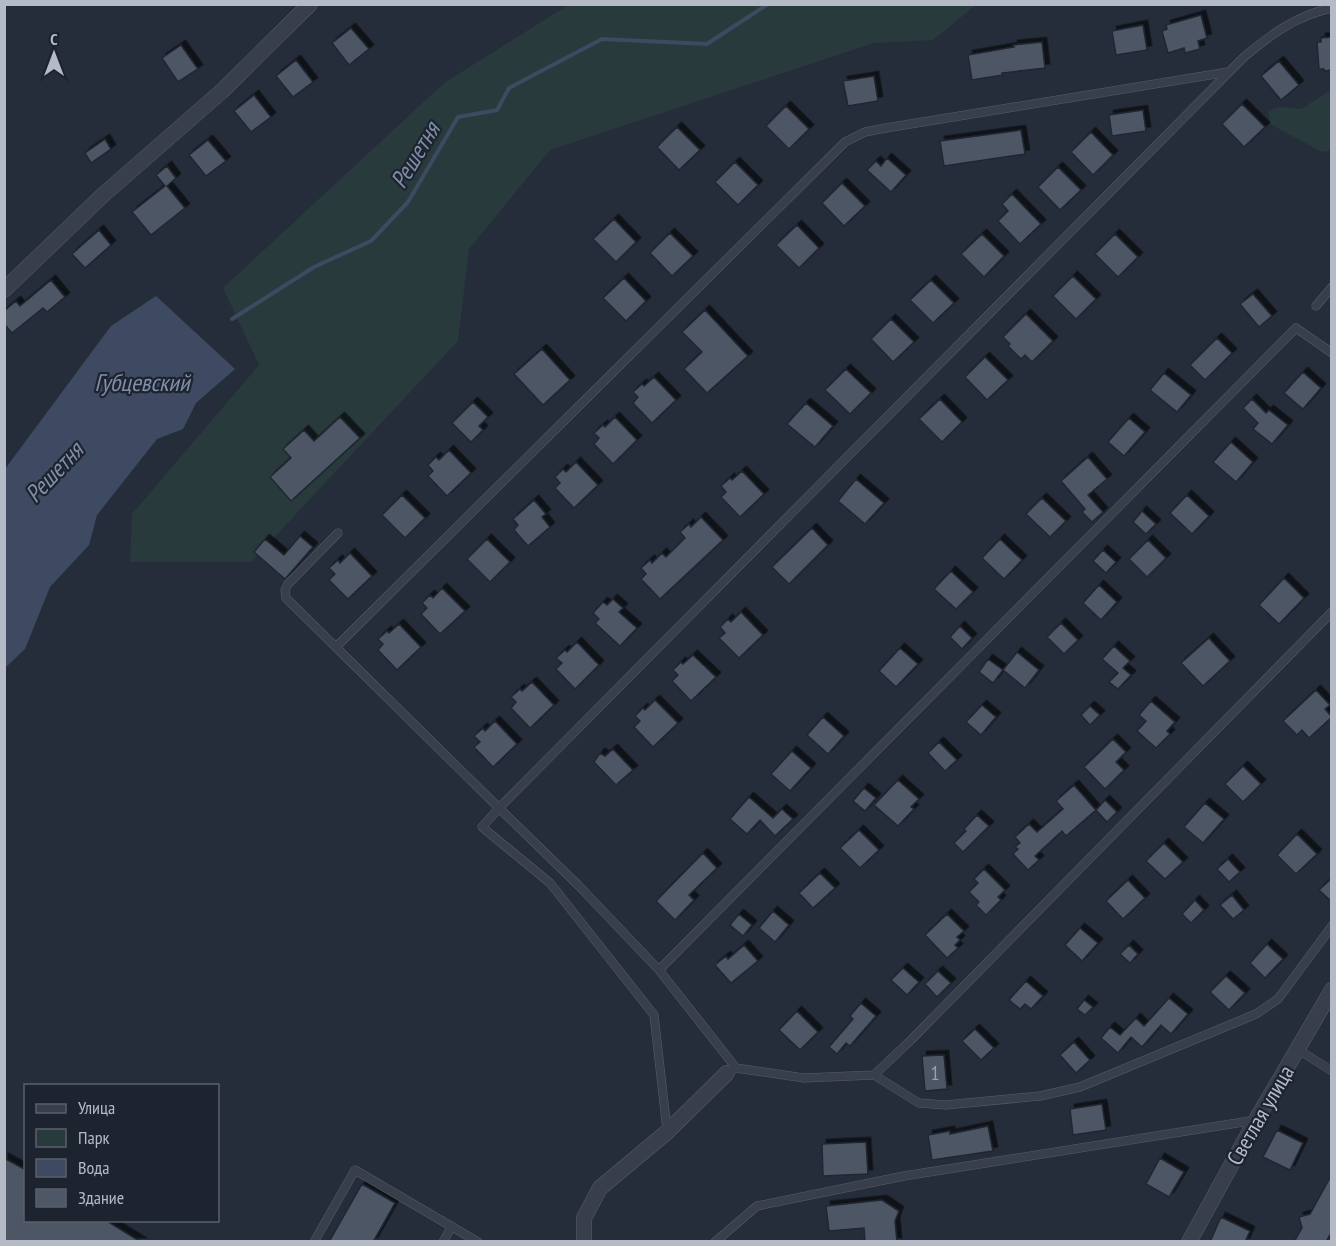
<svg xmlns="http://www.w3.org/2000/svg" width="1336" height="1246" font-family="'PT Sans Narrow',sans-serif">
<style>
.green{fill:#283a3c}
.water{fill:#3d4a61}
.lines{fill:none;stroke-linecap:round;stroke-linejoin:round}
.stream{stroke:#3d4a61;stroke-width:4}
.building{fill:#4e5765;stroke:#202631;stroke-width:1.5;filter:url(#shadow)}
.lane-casing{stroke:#575d68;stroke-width:9}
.street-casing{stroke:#575d68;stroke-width:16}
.lane{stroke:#393f4a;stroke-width:8}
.street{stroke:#393f4a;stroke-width:15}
.labels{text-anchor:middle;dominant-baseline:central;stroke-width:4.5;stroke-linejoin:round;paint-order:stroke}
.number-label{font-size:20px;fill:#9aa1ae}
.street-label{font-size:22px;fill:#b4bac6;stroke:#1e242f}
.water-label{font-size:24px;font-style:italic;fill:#7f8faa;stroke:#1e242f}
</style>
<defs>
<filter id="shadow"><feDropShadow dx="4.5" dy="-4.5" stdDeviation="0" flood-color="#0009"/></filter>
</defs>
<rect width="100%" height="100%" fill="#252d3a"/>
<!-- green -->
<path class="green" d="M 568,5 L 976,5 L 933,40 L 874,43 L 550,150 L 469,249 L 458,341 L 251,562 L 130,562 L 132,514 L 259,365 L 223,288 L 444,83 Z
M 1331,90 L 1331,150 L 1322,152 L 1270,124 L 1268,112 L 1278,107 L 1301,109 Z"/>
<!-- water -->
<path class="water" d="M 156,296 L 235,369 L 196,403 L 183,429 L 157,439 L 97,515 L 89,545 L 50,587 L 25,649 L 5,668 L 5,469 L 111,326 Z"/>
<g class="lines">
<!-- stream -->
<path class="stream" d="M 232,319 L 314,267 L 371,241 L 408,202 L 458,117 L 497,110 L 509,88 L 602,39 L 707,44 L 768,4"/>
</g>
<!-- building -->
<path class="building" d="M 1201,15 L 1207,38 L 1198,41 L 1200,49 L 1185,53 L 1184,48 L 1168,53 L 1162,31 L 1167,29 L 1166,25 Z
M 1143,25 L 1147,50 L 1116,55 L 1112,31 Z
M 351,28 L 369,49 L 349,65 L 332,43 Z
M 1332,37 L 1332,70 L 1324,71 L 1324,69 L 1319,69 L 1317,42 L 1321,42 L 1321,38 Z
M 1042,42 L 1045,68 L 1002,73 L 1003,75 L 972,80 L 968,55 L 1014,47 L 1013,45 Z
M 181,45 L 198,69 L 178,82 L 162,58 Z
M 296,60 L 313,82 L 293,97 L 276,76 Z
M 1279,61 L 1299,85 L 1281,100 L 1261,76 Z
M 874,76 L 878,101 L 848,106 L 843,81 Z
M 254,95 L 271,117 L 251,132 L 234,111 Z
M 1242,104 L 1265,127 L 1244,147 L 1222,124 Z
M 786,106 L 809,129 L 789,149 L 766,126 Z
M 1143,110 L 1146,131 L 1112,136 L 1109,115 Z
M 677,127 L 700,150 L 679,170 L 657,147 Z
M 1021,130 L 1025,154 L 944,166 L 940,141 Z
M 1091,132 L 1113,155 L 1093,175 L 1071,152 Z
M 105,139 L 111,149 L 91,163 L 85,153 Z
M 208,140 L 226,161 L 206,176 L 189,155 Z
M 887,158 L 906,175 L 891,192 L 867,170 L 876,161 L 881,166 Z
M 735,162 L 758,185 L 738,205 L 715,182 Z
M 167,166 L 176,178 L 167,186 L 185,208 L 151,235 L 132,212 L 165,186 L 156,175 Z
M 1058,167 L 1081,190 L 1060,210 L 1038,187 Z
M 842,183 L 865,206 L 844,226 L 822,203 Z
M 1012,194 L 1041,224 L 1020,244 L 998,221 L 1008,211 L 1002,204 Z
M 614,219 L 636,242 L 616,262 L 593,239 Z
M 797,225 L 819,248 L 799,268 L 776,245 Z
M 99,230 L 111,245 L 85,268 L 72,254 Z
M 670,233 L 693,256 L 672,276 L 650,253 Z
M 982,234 L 1004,256 L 984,277 L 961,254 Z
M 1115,234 L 1138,257 L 1118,277 L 1095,254 Z
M 1073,276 L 1096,299 L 1076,319 L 1053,296 Z
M 624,278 L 646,301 L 626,321 L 603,298 Z
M 51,280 L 65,297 L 47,312 L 43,308 L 12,333 L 4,324 L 4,311 L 16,301 L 20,306 Z
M 931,280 L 954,303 L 933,323 L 910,300 Z
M 1253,294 L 1272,316 L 1259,327 L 1240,304 Z
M 705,310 L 748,356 L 707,393 L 684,369 L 702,352 L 682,332 Z
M 1026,314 L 1053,341 L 1032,362 L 1025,355 L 1021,359 L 1008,346 L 1010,344 L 1003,337 Z
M 891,319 L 914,342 L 893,362 L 871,339 Z
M 1217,338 L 1232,353 L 1205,380 L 1190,365 Z
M 542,349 L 570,380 L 543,405 L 514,374 Z
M 985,357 L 1008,380 L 987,400 L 965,377 Z
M 846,369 L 871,393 L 850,414 L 825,390 Z
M 1303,372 L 1321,388 L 1303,409 L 1284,393 Z
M 1164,373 L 1191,395 L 1177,412 L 1150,390 Z
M 654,377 L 676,400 L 652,423 L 633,403 L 638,397 L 633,392 L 642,384 L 644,386 Z
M 940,399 L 962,422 L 942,442 L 919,419 Z
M 1252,399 L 1266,413 L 1269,410 L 1288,425 L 1272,444 L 1253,429 L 1258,423 L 1243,408 Z
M 473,402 L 488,417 L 479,426 L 483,430 L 471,442 L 452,423 Z
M 806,403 L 833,426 L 815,447 L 787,424 Z
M 340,417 L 360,438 L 291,501 L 270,477 L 291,458 L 283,449 L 304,430 L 314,441 Z
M 615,417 L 637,440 L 613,464 L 594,444 L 599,438 L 594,433 L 603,425 L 605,427 Z
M 1129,418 L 1145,432 L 1124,456 L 1108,442 Z
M 1231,442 L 1253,462 L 1236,482 L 1213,462 Z
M 449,450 L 471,473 L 447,496 L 428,476 L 433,471 L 428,465 L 436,457 L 439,460 Z
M 1088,457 L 1107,479 L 1088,495 L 1103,512 L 1092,522 L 1082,512 L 1085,509 L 1061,481 Z
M 576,462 L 598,485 L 574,508 L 555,488 L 560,483 L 555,477 L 563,469 L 566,472 Z
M 742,471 L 764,494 L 740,517 L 721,497 L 726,492 L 721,486 L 730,478 L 732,480 Z
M 856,479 L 884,503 L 865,524 L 838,501 Z
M 402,495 L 425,518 L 405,538 L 382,515 Z
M 1187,495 L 1209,516 L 1192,534 L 1170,513 Z
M 1042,498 L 1066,521 L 1050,537 L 1026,514 Z
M 534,500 L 546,514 L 542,517 L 550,527 L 528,546 L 514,530 L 518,525 L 513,519 Z
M 1142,511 L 1156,524 L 1146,534 L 1133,522 Z
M 701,517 L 723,540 L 660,599 L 641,579 L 646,574 L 641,568 L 650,560 L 652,563 L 662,553 L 666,557 L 685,538 L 680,532 L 689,524 L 691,527 Z
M 812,528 L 828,545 L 789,584 L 772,567 Z
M 300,536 L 313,547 L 285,579 L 254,552 L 265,539 L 284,555 Z
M 487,539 L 510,562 L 490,582 L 467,559 Z
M 1000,539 L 1022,560 L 1004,579 L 982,558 Z
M 1148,540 L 1166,558 L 1147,577 L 1129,559 Z
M 1103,550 L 1116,562 L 1106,573 L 1093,561 Z
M 350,553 L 372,576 L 348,599 L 329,580 L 335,574 L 329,568 L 338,560 L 340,563 Z
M 951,571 L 973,592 L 956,609 L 934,589 Z
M 1284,578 L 1304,598 L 1279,624 L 1259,605 Z
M 1099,585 L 1117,602 L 1101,620 L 1083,603 Z
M 442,588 L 465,611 L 440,634 L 421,614 L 427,608 L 422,603 L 430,595 L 433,598 Z
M 613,599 L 623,608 L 619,612 L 637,628 L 620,646 L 595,623 L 599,619 L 593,613 L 603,602 L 607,605 Z
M 741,612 L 763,635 L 739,658 L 719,638 L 725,633 L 720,627 L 728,619 L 731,622 Z
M 1061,623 L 1078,640 L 1064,654 L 1047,637 Z
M 399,624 L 421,647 L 397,670 L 378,650 L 383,644 L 378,639 L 387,631 L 389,633 Z
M 960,626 L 972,638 L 962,649 L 950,637 Z
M 1209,638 L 1230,661 L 1203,686 L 1181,663 Z
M 577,642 L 599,665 L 575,689 L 556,669 L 562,663 L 556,658 L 565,650 L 567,652 Z
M 1114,646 L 1130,661 L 1123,668 L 1131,675 L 1118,689 L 1109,682 L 1118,673 L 1102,659 Z
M 900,648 L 918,664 L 896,687 L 879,671 Z
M 1017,652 L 1039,670 L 1025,688 L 1003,670 Z
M 693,655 L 716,677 L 691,701 L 672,681 L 678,675 L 673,670 L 681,662 L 683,664 Z
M 988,659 L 1003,670 L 993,683 L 979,672 Z
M 532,682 L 554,705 L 530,728 L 511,708 L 516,702 L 511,697 L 520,689 L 522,691 Z
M 1316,690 L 1330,705 L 1325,709 L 1332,717 L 1309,738 L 1302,730 L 1297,735 L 1283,721 Z
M 655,700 L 678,723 L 653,747 L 634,727 L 640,721 L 635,716 L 643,708 L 645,710 Z
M 1151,701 L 1175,722 L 1167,731 L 1170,734 L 1156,748 L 1137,731 L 1146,721 L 1139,715 Z
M 982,705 L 996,717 L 981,735 L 966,722 Z
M 1090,706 L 1100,715 L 1090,725 L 1081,715 Z
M 823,717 L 844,736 L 828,754 L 807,735 Z
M 495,721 L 517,744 L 493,767 L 474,747 L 480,742 L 474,736 L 483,728 L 485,731 Z
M 1113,739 L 1126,752 L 1116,762 L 1124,770 L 1105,789 L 1084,767 Z
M 939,742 L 957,760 L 945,771 L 928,753 Z
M 613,749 L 633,770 L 616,785 L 594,762 L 600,753 L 605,756 Z
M 792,751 L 811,768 L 790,791 L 771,774 Z
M 1243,766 L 1261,784 L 1243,802 L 1225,784 Z
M 898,780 L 919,799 L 911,807 L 914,809 L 898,826 L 874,805 Z
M 1074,785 L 1096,810 L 1105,800 L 1117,812 L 1107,822 L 1096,810 L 1066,836 L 1062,831 L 1035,856 L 1039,860 L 1028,870 L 1013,854 L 1018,849 L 1015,847 L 1020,843 L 1015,837 L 1029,824 L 1037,832 L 1063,809 L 1056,801 Z
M 864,788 L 876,798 L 865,811 L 853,801 Z
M 749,797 L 773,818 L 782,809 L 793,819 L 775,836 L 760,820 L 747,834 L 730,819 Z
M 1205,803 L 1224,819 L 1203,843 L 1184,827 Z
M 977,815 L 989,826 L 963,852 L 954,843 L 966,831 L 964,829 Z
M 859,830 L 879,850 L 860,868 L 840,848 Z
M 1297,834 L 1317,854 L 1296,874 L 1277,855 Z
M 1164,843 L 1183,862 L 1165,879 L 1146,861 Z
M 703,853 L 717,868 L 689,895 L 694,900 L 675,920 L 656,901 Z
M 1228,859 L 1240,872 L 1229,882 L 1217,869 Z
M 984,869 L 1005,890 L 998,897 L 1001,900 L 986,915 L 976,905 L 979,902 L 969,892 L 978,883 L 974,879 Z
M 820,873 L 835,888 L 813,908 L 799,893 Z
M 1332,878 L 1332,902 L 1319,890 Z
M 1128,880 L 1145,898 L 1123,919 L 1106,901 Z
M 1232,895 L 1244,910 L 1233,919 L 1220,905 Z
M 1195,900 L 1204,910 L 1191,923 L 1182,914 Z
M 773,911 L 789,925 L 775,942 L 759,928 Z
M 739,914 L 752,925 L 743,936 L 730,925 Z
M 947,914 L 964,931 L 957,937 L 960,940 L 955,945 L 958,948 L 947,958 L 925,935 Z
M 1080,928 L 1098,943 L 1082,961 L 1065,945 Z
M 1267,944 L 1283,959 L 1265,978 L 1250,963 Z
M 744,945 L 758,961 L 731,983 L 715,965 L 726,956 L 728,959 Z
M 1129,945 L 1138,954 L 1130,963 L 1120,954 Z
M 903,968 L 919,982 L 907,995 L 891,980 Z
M 938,971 L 951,983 L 937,997 L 925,984 Z
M 1226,976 L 1245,993 L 1229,1010 L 1210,992 Z
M 1026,981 L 1043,996 L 1031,1009 L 1025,1004 L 1020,1009 L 1009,1000 Z
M 1169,998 L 1188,1014 L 1171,1034 L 1161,1025 L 1142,1047 L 1131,1037 L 1118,1053 L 1101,1038 L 1110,1027 L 1120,1035 L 1136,1018 L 1144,1026 Z
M 1084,1000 L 1093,1007 L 1085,1015 L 1077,1009 Z
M 861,1003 L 876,1016 L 850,1046 L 846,1043 L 837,1054 L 829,1047 L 853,1019 L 850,1016 Z
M 797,1011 L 818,1032 L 800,1050 L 779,1030 Z
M 975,1029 L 994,1048 L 981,1060 L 962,1041 Z
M 1074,1042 L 1090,1060 L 1076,1073 L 1060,1055 Z
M 944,1055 L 947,1089 L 925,1091 L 922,1056 Z
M 1102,1104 L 1106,1130 L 1073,1135 L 1070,1109 Z
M 988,1126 L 993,1151 L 932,1160 L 928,1135 L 950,1131 L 950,1134 Z
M 1277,1130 L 1303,1143 L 1290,1170 L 1263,1157 Z
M 866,1142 L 868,1174 L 823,1176 L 822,1144 Z
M 4,1158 L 26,1170 L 26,1221 L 107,1221 L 141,1242 L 4,1242 Z
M 1160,1158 L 1184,1172 L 1169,1197 L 1146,1184 Z
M 1332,1174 L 1332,1231 L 1326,1242 L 1294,1242 L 1302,1228 L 1299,1217 L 1310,1214 Z
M 362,1184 L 395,1203 L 373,1242 L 329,1242 Z
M 882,1200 L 899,1211 L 895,1221 L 897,1242 L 865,1242 L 864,1228 L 829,1231 L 826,1206 Z
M 1221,1217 L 1250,1231 L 1245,1242 L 1210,1242 Z"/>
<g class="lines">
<!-- lane casing -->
<g class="lane-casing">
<path id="lane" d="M 1316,306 L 1332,287
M 338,533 L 288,584 L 285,590 L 286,598 L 499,808 L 482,827 L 550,883 L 654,1015 L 667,1130
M 336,647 L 845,142 L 865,132 L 886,128 L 1228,72
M 659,970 L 579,886 L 499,808 L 1244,57 C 1270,35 1297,15 1332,8
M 1297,1049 L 1332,1071
M 736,1068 L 659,970 L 1296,328 L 1332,353
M 734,1069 L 736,1068 L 804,1078 L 874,1075 L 911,1040 L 1332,612
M 874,1075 L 919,1103 L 946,1105 L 1040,1096 L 1080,1087 L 1256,1014 L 1278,999 L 1332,926
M 314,1242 L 355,1170 L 478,1242
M 443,1242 L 452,1226
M 715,1242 L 757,1206 L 904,1176 L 1256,1120"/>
</g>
<!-- street casing -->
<g class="street-casing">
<path id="street" d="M 4,290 L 103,195 L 222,91 L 310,4
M 584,1242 L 584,1218 L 600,1188 L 667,1132 L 727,1073
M 1189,1242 L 1256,1120 L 1332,990"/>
</g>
<!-- lane -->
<use href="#lane" class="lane"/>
<!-- street -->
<use href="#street" class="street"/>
</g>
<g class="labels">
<!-- number labels -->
<g class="number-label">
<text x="935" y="1073">1</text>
</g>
<!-- street labels -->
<g class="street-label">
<text transform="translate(1260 1115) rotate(-60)">Светлая улица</text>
</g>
<!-- water labels -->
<g class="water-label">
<text transform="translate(415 155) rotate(-59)">Решетня</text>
<text x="142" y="382">Губцевский</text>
<text transform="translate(54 472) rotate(-47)">Решетня</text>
</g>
</g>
<!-- border -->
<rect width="1336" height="1246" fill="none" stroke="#b4bac6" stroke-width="12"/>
<!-- legend -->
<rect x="24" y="1084" width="195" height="138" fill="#1e242f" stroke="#5a606b" stroke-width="1.5"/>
<rect x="36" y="1104" width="30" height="9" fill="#393f4a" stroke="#5a606b" stroke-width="1.5"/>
<text x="78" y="1114" font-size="18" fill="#b4bac6">Улица</text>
<rect x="36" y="1129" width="30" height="18" fill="#283a3c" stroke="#5a606b" stroke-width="1.5"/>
<text x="78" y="1144" font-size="18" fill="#b4bac6">Парк</text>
<rect x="36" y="1159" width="30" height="18" fill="#3d4a61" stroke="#5a606b" stroke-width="1.5"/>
<text x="78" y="1174" font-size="18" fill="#b4bac6">Вода</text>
<rect x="36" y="1189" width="30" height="18" fill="#4e5765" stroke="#5a606b" stroke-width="1.5"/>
<text x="78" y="1204" font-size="18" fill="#b4bac6">Здание</text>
<!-- north arrow -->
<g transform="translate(54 54)" stroke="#1e242f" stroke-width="4.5" paint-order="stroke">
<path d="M0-4.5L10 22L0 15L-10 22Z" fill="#b4bac6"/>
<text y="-9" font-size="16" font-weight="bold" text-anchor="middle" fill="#b4bac6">С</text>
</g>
</svg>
